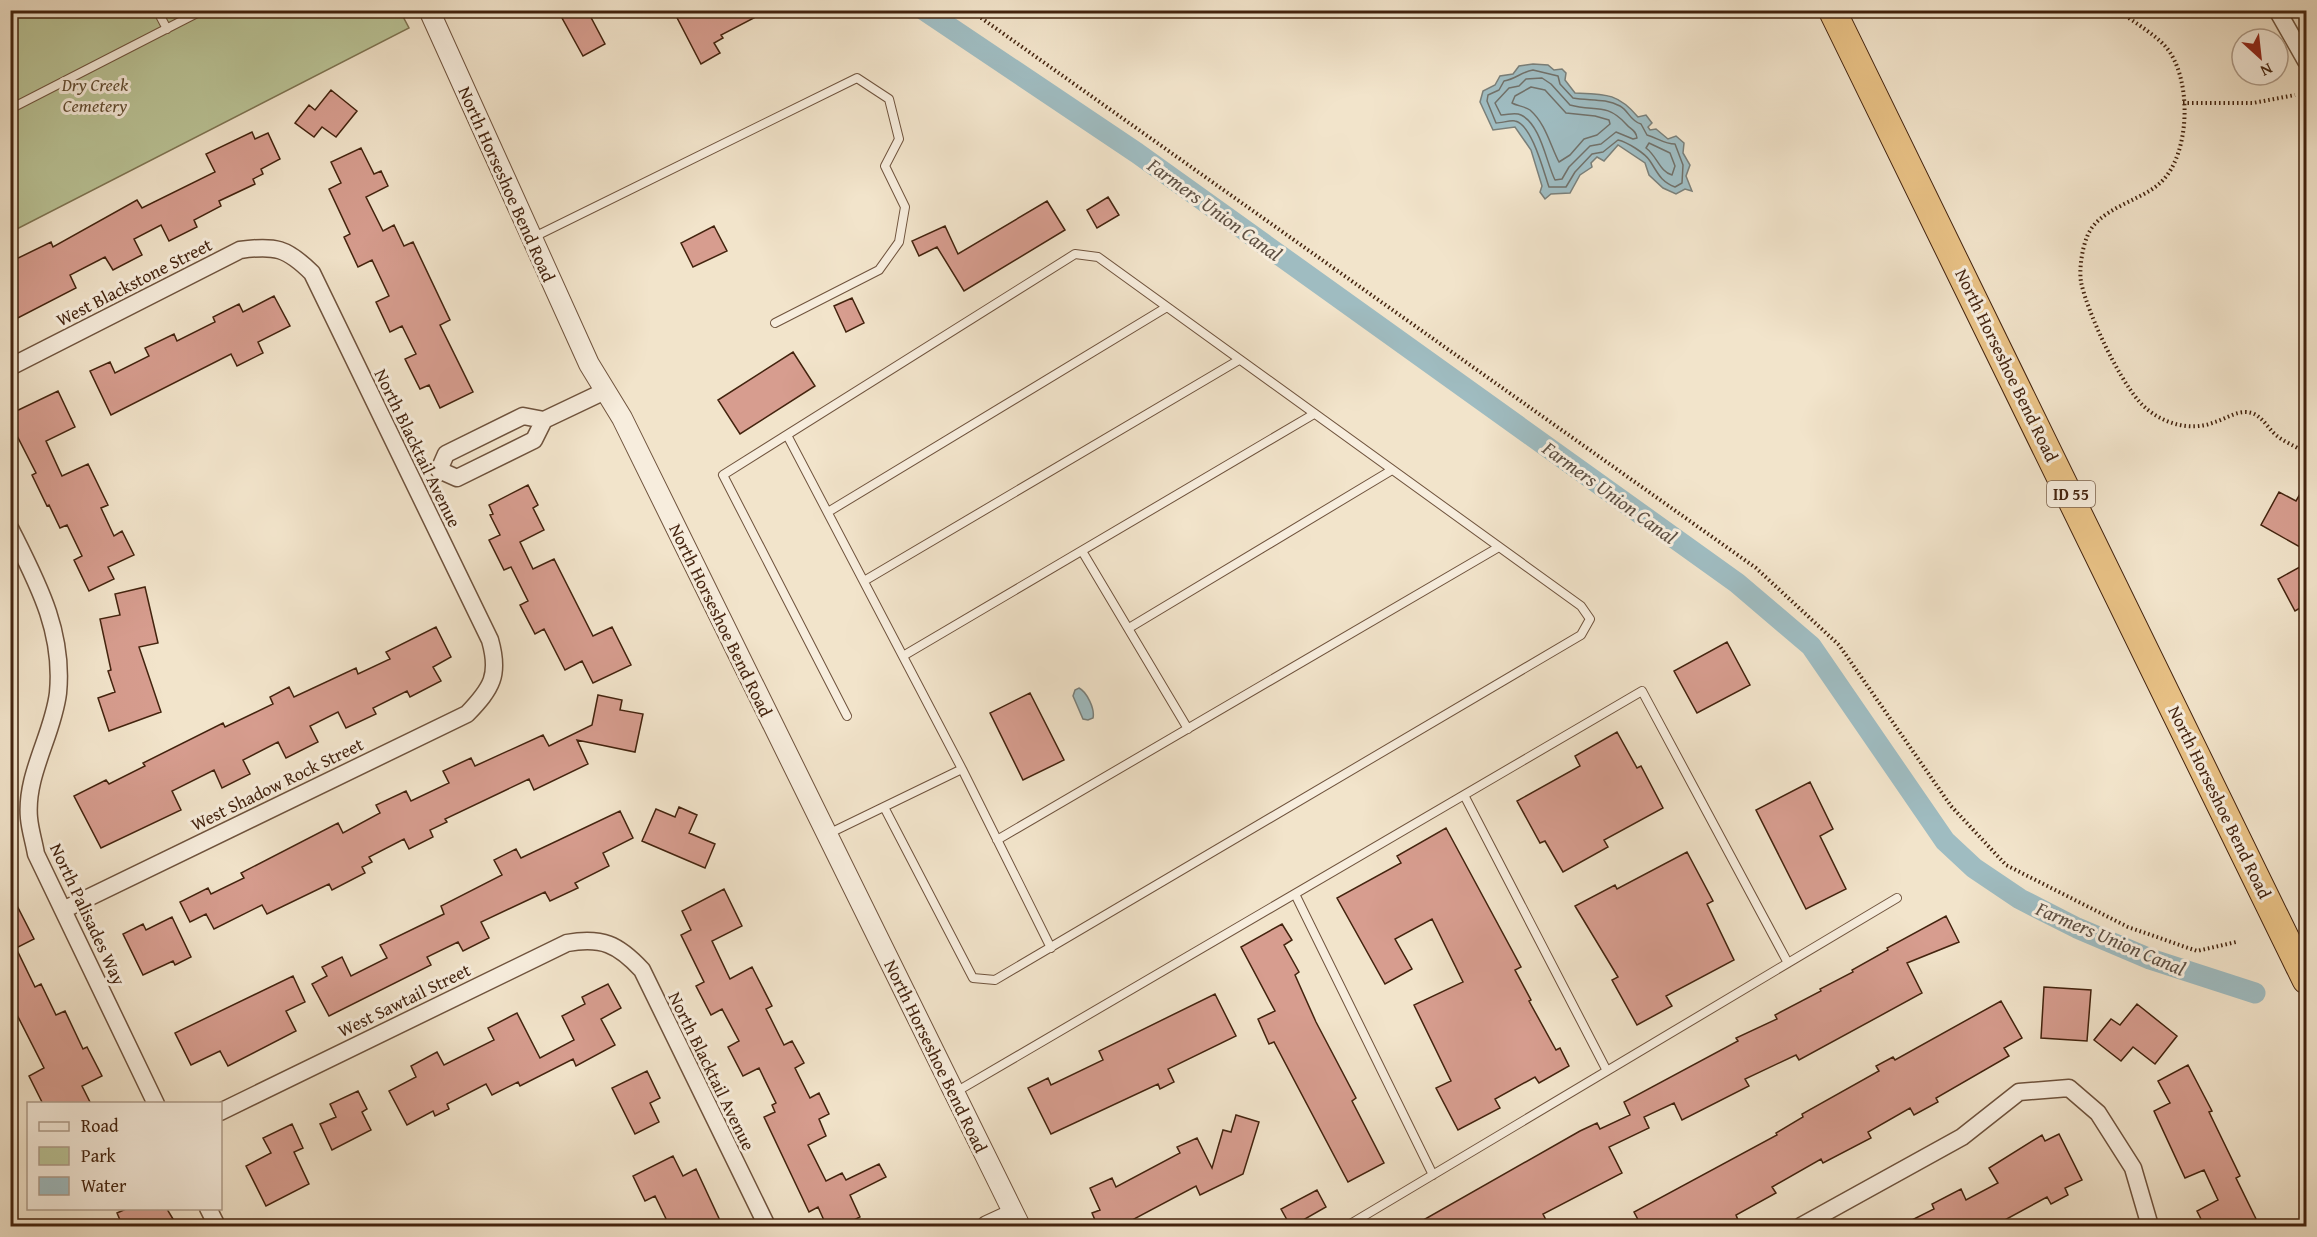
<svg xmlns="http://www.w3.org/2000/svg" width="2317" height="1237" font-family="'Gentium Book Plus',serif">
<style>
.green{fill:#bac497;stroke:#7e7452;stroke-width:1.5}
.water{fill:#9fbcc1;stroke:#7a7f79;stroke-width:1.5}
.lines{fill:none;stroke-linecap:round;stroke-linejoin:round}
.shore{stroke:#717068;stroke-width:1.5}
.canal{stroke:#9fbcc1;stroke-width:21}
.building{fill:#d79d8f;stroke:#43230e;stroke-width:1.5}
.service-casing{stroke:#6f533d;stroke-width:10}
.minor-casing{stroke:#6f533d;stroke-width:19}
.tertiary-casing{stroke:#6f533d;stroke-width:22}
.trunk-casing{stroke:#43230e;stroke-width:29}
.path{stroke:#43230e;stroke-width:4;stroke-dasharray:1.5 3;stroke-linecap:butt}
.service{stroke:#f7eddd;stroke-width:8}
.minor{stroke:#f7eddd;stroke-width:16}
.tertiary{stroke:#f7eddd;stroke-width:20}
.trunk{stroke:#e9c286;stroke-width:27}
.labels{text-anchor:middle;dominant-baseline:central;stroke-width:6;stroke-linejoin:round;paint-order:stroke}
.shield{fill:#f7eddd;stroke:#79604c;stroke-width:1.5}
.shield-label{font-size:16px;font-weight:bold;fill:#43230e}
.park-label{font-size:18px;font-style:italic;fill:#614b30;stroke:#f7eddd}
.street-label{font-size:18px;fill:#43230e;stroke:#f7eddd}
.water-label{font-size:20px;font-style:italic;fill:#5f5144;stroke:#f7eddd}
</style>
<rect width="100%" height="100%" fill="#f2e4cb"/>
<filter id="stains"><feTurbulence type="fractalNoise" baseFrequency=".00333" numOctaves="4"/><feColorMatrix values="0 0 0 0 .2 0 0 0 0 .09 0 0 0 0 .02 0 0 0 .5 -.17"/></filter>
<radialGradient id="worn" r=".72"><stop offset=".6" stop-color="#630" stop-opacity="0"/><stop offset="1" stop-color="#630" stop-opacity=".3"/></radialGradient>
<!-- green -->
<path class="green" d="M 11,11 L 400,11 L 409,28 L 11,232 Z"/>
<!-- water -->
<path class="water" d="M 1533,64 L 1548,65 L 1554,70 L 1562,69 L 1566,73 L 1565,80 L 1575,93 C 1605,94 1618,93 1638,117 L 1646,115 L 1652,123 L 1648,127 L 1650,130 L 1656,129 L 1668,139 L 1676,136 L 1684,143 L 1683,153 L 1690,165 L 1686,176 L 1692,191 L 1685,189 L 1676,194 L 1663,188 L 1649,175 L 1645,163 L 1618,145 L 1604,161 L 1597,157 L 1591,163 L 1592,167 L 1580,175 L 1570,193 L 1551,194 L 1545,199 L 1540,192 L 1542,186 L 1531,150 L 1515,127 L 1493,130 L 1480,102 L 1483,91 L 1495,85 L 1500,76 L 1513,74 L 1519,66 Z
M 1079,688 C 1087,692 1095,709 1093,718 L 1088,720 L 1083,719 L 1073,696 L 1075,690 Z"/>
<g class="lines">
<!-- shore -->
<path class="shore" d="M 1533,70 L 1558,76 L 1560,84 L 1573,98 C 1589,101 1605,98 1620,106 C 1629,111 1630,121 1641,124 L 1647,135 C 1658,138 1664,144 1675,144 L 1683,165 L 1682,183 L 1675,187 C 1660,181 1658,173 1650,161 C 1645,153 1627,142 1618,140 L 1603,152 L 1592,154 L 1575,172 L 1566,187 L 1549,187 C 1544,173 1532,124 1515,121 C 1510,120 1502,123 1496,123 L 1487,101 L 1488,95 L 1499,90 L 1504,81 C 1516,79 1521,72 1533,70 Z
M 1542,78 L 1551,84 L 1570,105 C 1594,112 1606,102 1626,124 C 1631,130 1636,130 1637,138 L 1633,139 L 1616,132 L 1601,144 L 1590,146 L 1569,167 L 1562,179 L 1555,180 C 1546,162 1541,125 1521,115 C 1515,112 1508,115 1501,115 L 1495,103 L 1509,88 L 1519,86 L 1526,79 Z
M 1531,87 L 1545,90 L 1566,113 L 1595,116 L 1609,120 L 1610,124 L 1597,135 L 1584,139 L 1570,155 L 1559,162 C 1550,145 1546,124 1530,110 C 1524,106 1517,106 1512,103 L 1515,96 Z
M 1649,143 L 1670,153 L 1675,166 L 1672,175 C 1660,172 1657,156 1646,148 Z"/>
<!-- canal -->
<path class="canal" d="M 924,10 L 1137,153 L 1737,583 L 1811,646 L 1945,841 L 1974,868 L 2020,899 L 2077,928 L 2150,959 L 2255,993"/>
</g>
<!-- building -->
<path class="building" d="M 576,10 L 587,10 L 605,44 L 583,56 L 562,18 Z
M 673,10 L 769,10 L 721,35 L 723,38 L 714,43 L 720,53 L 701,64 Z
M 331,90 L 357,111 L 336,137 L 322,127 L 314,137 L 295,123 L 309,105 L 315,110 Z
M 252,132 L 255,139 L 268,133 L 280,159 L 261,169 L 263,174 L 253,179 L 255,184 L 219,201 L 221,206 L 194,220 L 197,227 L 169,241 L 161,225 L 134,239 L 142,255 L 113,270 L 105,257 L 70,275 L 76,288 L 10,322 L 10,262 L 51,242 L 53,247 L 137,200 L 142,208 L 215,172 L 206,154 Z
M 361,148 L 374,174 L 381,171 L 388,186 L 366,197 L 383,231 L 394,225 L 404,246 L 413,242 L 450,320 L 440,325 L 473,392 L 440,408 L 429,385 L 420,389 L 405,359 L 416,354 L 402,326 L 390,332 L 376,302 L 389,296 L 372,260 L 358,267 L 344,237 L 350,234 L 329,189 L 341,183 L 331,162 Z
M 1108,197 L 1119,215 L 1097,228 L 1087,210 Z
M 1047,201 L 1065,230 L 964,291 L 937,247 L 919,256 L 912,241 L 945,226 L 958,254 Z
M 714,226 L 727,251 L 693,267 L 681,243 Z
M 274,296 L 290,326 L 258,342 L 263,353 L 237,366 L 231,354 L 111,415 L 90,371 L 110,362 L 115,373 L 149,356 L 145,348 L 174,334 L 177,341 L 215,322 L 213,317 L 239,304 L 243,312 Z
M 852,298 L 864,323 L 846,332 L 834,306 Z
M 793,352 L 815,386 L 740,434 L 718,400 Z
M 58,391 L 75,427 L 46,441 L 62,476 L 88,464 L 108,505 L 101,508 L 114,536 L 122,531 L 134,555 L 108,567 L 114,579 L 89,591 L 74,560 L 82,556 L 67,525 L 60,528 L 49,505 L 47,506 L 32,475 L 36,473 L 10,422 L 10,414 Z
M 2307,482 L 2307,551 L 2261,525 L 2279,492 L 2296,501 Z
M 528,485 L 538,505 L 533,508 L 544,530 L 520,542 L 533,569 L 554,559 L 593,636 L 612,627 L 631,665 L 593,683 L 582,661 L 565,670 L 544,629 L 535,634 L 520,605 L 528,601 L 511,567 L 504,570 L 489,540 L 500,535 L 490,515 L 493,514 L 489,505 Z
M 2307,563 L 2307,604 L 2295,611 L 2278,579 Z
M 145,587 L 158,643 L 139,647 L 161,712 L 109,731 L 98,698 L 115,692 L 108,671 L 111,670 L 100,619 L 120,615 L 115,594 Z
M 436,627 L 451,657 L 433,667 L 441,681 L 410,697 L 407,691 L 373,708 L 376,714 L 346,728 L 338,712 L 310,726 L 318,742 L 286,758 L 278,742 L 243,760 L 250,774 L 222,788 L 214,770 L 172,791 L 181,810 L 101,848 L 74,796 L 106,780 L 109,784 L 145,766 L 143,763 L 223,723 L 225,727 L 273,704 L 270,697 L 289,687 L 294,697 L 356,668 L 358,674 L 390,659 L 386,652 Z
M 1727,642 L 1750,685 L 1697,713 L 1674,671 Z
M 1030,693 L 1064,760 L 1023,780 L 990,713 Z
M 598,695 L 622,700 L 620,710 L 643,714 L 635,752 L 577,740 L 588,764 L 534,790 L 529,779 L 445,819 L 447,822 L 430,830 L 433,837 L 409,849 L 404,839 L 369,857 L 372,862 L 362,867 L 365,873 L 332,890 L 329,884 L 267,914 L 262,905 L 214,929 L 206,914 L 190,922 L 180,902 L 208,888 L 211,894 L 244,878 L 241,873 L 338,823 L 343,833 L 380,813 L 376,805 L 406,791 L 411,801 L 449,783 L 443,771 L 471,758 L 475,766 L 543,735 L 549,746 L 592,725 Z
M 1617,732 L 1637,768 L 1641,766 L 1663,808 L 1604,840 L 1608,847 L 1563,872 L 1545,841 L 1540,843 L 1517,801 L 1580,766 L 1575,756 Z
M 1810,782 L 1833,829 L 1820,836 L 1846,889 L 1806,909 L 1756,810 Z
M 679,807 L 697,815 L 689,833 L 715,844 L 705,868 L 642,841 L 656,809 L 675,817 Z
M 620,811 L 633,838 L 603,853 L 609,866 L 575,883 L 578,888 L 550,901 L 545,892 L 481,922 L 489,938 L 463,951 L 458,942 L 427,957 L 431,965 L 329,1016 L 312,984 L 327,976 L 322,967 L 342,957 L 351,976 L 387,958 L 380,945 L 444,914 L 441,906 L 502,875 L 494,860 L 516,849 L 521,858 Z
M 1446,828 L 1521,967 L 1515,970 L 1531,1000 L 1529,1001 L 1556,1050 L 1560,1048 L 1569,1066 L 1539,1083 L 1535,1077 L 1495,1099 L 1500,1108 L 1458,1130 L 1436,1088 L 1451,1081 L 1414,1005 L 1463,982 L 1432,919 L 1395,939 L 1412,969 L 1385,984 L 1337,898 L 1401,863 L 1397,856 Z
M 1687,852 L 1713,901 L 1707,904 L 1734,960 L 1666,996 L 1672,1006 L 1637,1025 L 1612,980 L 1618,977 L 1575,906 L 1615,885 L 1617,889 Z
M 724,889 L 742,926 L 712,941 L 730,979 L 752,967 L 772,1006 L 766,1009 L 784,1045 L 792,1041 L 804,1063 L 795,1068 L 810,1098 L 819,1093 L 829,1114 L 819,1119 L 826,1136 L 808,1145 L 826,1181 L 842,1173 L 846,1180 L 879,1164 L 886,1177 L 850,1195 L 860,1217 L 840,1227 L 827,1227 L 818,1207 L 809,1212 L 764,1117 L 775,1112 L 772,1105 L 776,1103 L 759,1068 L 743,1076 L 728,1047 L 739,1041 L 722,1009 L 711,1015 L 696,986 L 704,982 L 681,935 L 691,930 L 682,911 Z
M 10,892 L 34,939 L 16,948 L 35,987 L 41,984 L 56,1015 L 65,1011 L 83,1049 L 87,1047 L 102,1076 L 82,1086 L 91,1104 L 43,1104 L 29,1076 L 44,1068 L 10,1001 Z
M 1946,916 L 1959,942 L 1907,963 L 1922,993 L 1799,1060 L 1796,1055 L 1745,1079 L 1749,1086 L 1682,1120 L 1674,1103 L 1644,1117 L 1649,1128 L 1609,1147 L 1622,1173 L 1543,1214 L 1546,1220 L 1533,1227 L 1411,1227 L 1580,1131 L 1597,1123 L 1600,1129 L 1630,1115 L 1624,1102 L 1738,1041 L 1736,1038 L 1777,1019 L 1775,1015 L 1821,991 L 1820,989 L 1853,972 L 1852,970 L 1888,950 L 1887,948 Z
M 172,917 L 191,957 L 175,965 L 173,961 L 143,975 L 123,934 L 143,924 L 146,930 Z
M 1282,924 L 1292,940 L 1284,945 L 1299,972 L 1295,975 L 1316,1022 L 1356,1098 L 1352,1101 L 1384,1163 L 1348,1182 L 1274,1042 L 1269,1044 L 1258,1019 L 1275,1011 L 1241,947 Z
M 293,976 L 305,1002 L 286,1011 L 296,1031 L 228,1066 L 220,1051 L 191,1065 L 175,1033 Z
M 608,984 L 621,1008 L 601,1019 L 615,1045 L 576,1066 L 573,1059 L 520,1086 L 518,1082 L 492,1095 L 486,1084 L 447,1104 L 449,1109 L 435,1116 L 433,1111 L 407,1125 L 389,1091 L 416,1077 L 411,1066 L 437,1052 L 444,1065 L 494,1040 L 488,1028 L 517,1013 L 540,1058 L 574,1040 L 562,1016 L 585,1004 L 582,997 Z
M 2044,987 L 2091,990 L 2087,1041 L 2041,1038 Z
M 1215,994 L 1236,1036 L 1168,1069 L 1174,1082 L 1160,1089 L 1158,1084 L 1051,1134 L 1028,1088 L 1048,1078 L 1051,1085 L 1103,1060 L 1099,1051 Z
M 2001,1001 L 2022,1038 L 2004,1048 L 2009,1056 L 1936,1098 L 1938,1102 L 1914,1115 L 1910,1108 L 1868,1132 L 1871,1138 L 1823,1163 L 1821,1159 L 1772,1187 L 1776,1193 L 1736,1215 L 1738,1220 L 1726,1227 L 1642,1227 L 1634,1212 L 1777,1135 L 1776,1133 L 1803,1117 L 1802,1114 L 1879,1071 L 1876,1066 L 1893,1057 L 1895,1060 Z
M 2137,1004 L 2177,1036 L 2155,1064 L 2133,1047 L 2121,1061 L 2094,1040 L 2111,1019 L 2120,1025 Z
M 2188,1065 L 2212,1111 L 2209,1112 L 2240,1176 L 2236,1178 L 2260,1227 L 2205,1227 L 2197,1211 L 2218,1200 L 2204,1170 L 2185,1178 L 2154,1111 L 2170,1103 L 2158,1081 Z
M 647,1071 L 660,1098 L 650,1103 L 659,1122 L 635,1134 L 612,1088 Z
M 358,1091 L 367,1109 L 362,1112 L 371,1130 L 332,1150 L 320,1124 L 336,1117 L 330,1104 Z
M 1236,1115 L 1259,1122 L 1243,1174 L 1200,1195 L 1196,1186 L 1132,1220 L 1135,1227 L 1098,1227 L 1092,1213 L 1100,1210 L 1090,1188 L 1112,1178 L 1116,1187 L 1180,1153 L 1177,1147 L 1197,1138 L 1212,1168 L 1223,1130 L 1231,1132 Z
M 292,1124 L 303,1148 L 294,1152 L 309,1184 L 266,1206 L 246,1166 L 271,1153 L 263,1138 Z
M 2059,1134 L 2082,1180 L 2065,1188 L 2068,1195 L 2051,1204 L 2047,1197 L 1992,1227 L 1898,1227 L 1934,1209 L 1932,1204 L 1961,1189 L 1966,1200 L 1998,1183 L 1989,1168 L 2042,1135 L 2045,1141 Z
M 673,1156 L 683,1176 L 696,1169 L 723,1227 L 670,1227 L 655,1196 L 645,1201 L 633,1176 Z
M 1317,1190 L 1326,1207 L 1291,1227 L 1281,1209 Z
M 126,1209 L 167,1209 L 173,1219 L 158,1227 L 123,1227 L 117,1213 Z"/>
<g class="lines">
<!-- service casing -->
<g class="service-casing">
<path id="service" d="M 157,10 L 167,29
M 10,109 L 203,10
M 532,238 L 857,78 L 889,99 L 899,139 L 885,166 L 905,207 L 899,242 L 879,270 L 775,323
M 787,435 L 962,769
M 828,512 L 1167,307
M 1082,551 L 1188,729
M 864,581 L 1239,360
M 1129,628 L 1392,470
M 903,656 L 1314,414
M 847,716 L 723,475 L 1075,254 L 1098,257 L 1581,606 L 1590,619 L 1581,635 L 995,980 L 973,978 L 884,807
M 1464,795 L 1607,1071
M 828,834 L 962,769 L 1051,948
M 997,840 L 1499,547
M 1295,894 L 1433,1175
M 954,1093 L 1642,691 L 1788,963
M 1347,1226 L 1897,898"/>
</g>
<!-- minor casing -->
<g class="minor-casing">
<path id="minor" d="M 2277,10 L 2306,61
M 10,367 L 240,250 C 275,245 287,248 312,273 L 490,640 C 500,675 492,688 467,714 L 63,910
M 544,420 L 534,440 L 457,478 L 439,470 L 446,454 L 523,416 L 544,420 L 605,391
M 10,528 C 37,582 64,631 58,693 C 53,735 25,775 29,818 C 30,830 34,842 36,854 L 156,1104
M 220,1112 L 567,943 C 602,937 618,944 642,970 L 767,1226
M 208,1208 L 217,1226
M 1801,1226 L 1962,1137 L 2019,1092 L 2069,1088 L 2098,1113 L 2133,1168 L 2150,1226"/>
</g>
<!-- tertiary casing -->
<g class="tertiary-casing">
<path id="tertiary" d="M 429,10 L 589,364 L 622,418 L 1020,1226
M 987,1226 L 1013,1214"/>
</g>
<!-- trunk casing -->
<g class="trunk-casing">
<path id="trunk" d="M 1832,10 L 2306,980"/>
</g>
<!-- path -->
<path class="path" d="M 970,10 L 1756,568 L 1839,645 L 1951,806 L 2006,865 L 2128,927 L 2197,951 L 2236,942
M 2118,10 C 2133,22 2152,32 2165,46 C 2193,77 2191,157 2159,184 C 2138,202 2097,209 2087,237 C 2082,249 2079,269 2081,282 C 2088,314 2117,375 2138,400 C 2156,422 2189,433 2215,422 C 2225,419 2235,412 2245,412 C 2261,412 2266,427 2276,435 C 2285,443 2297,446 2306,454
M 2183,103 L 2253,103 L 2295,95"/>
<!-- service -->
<use href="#service" class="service"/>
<!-- minor -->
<use href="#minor" class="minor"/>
<!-- tertiary -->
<use href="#tertiary" class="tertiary"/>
<!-- trunk -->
<use href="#trunk" class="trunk"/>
</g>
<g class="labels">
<!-- shield labels -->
<rect class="shield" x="2047" y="481" width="48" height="26" rx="4.5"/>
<g class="shield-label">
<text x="2071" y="494">ID 55</text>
</g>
<!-- park labels -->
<g class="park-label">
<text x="95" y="84">Dry Creek<tspan x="95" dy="21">Cemetery</tspan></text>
</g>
<!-- street labels -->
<g class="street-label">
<text transform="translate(507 184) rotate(66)">North Horseshoe Bend Road</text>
<text transform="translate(134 282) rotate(-27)">West Blackstone Street</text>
<text transform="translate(2007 365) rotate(64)">North Horseshoe Bend Road</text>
<text transform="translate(418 448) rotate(64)">North Blacktail Avenue</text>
<text transform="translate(721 620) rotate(64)">North Horseshoe Bend Road</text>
<text transform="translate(277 784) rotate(-26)">West Shadow Rock Street</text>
<text transform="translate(2220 802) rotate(64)">North Horseshoe Bend Road</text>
<text transform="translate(88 914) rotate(65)">North Palisades Way</text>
<text transform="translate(404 1000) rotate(-26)">West Sawtail Street</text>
<text transform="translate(936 1056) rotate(64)">North Horseshoe Bend Road</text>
<text transform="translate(712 1071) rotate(64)">North Blacktail Avenue</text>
</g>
<!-- water labels -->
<g class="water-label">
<text transform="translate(1215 209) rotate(36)">Farmers Union Canal</text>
<text transform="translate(1610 492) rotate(36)">Farmers Union Canal</text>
<text transform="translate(2111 938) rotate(23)">Farmers Union Canal</text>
</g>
</g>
<!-- margin -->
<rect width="2317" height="1237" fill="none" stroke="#f2e4cb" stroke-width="36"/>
<rect x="12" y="12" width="2293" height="1213" fill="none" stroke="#43230e" stroke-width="3"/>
<rect x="18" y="18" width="2281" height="1201" fill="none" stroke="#43230e" stroke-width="1.5"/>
<!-- legend -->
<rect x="27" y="1102" width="195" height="108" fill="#f7eddd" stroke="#af9c8a" stroke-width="1.5"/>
<rect x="39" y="1122" width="30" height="9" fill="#f7eddd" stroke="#af9c8a" stroke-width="1.5"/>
<text x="81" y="1132" font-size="18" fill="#43230e">Road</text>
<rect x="39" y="1147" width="30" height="18" fill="#bac497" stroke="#af9c8a" stroke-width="1.5"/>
<text x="81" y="1162" font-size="18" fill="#43230e">Park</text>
<rect x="39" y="1177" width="30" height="18" fill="#9fbcc1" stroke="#af9c8a" stroke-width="1.5"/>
<text x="81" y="1192" font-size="18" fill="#43230e">Water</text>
<!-- north arrow -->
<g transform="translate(2260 57) rotate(153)"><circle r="28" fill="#f7eddd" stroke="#af9c8a" stroke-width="1.5"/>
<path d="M0-4.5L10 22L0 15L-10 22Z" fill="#8f2418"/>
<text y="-9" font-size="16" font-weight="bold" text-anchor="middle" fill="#43230e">N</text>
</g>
<rect width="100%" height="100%" filter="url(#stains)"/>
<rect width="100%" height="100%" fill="url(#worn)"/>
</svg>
